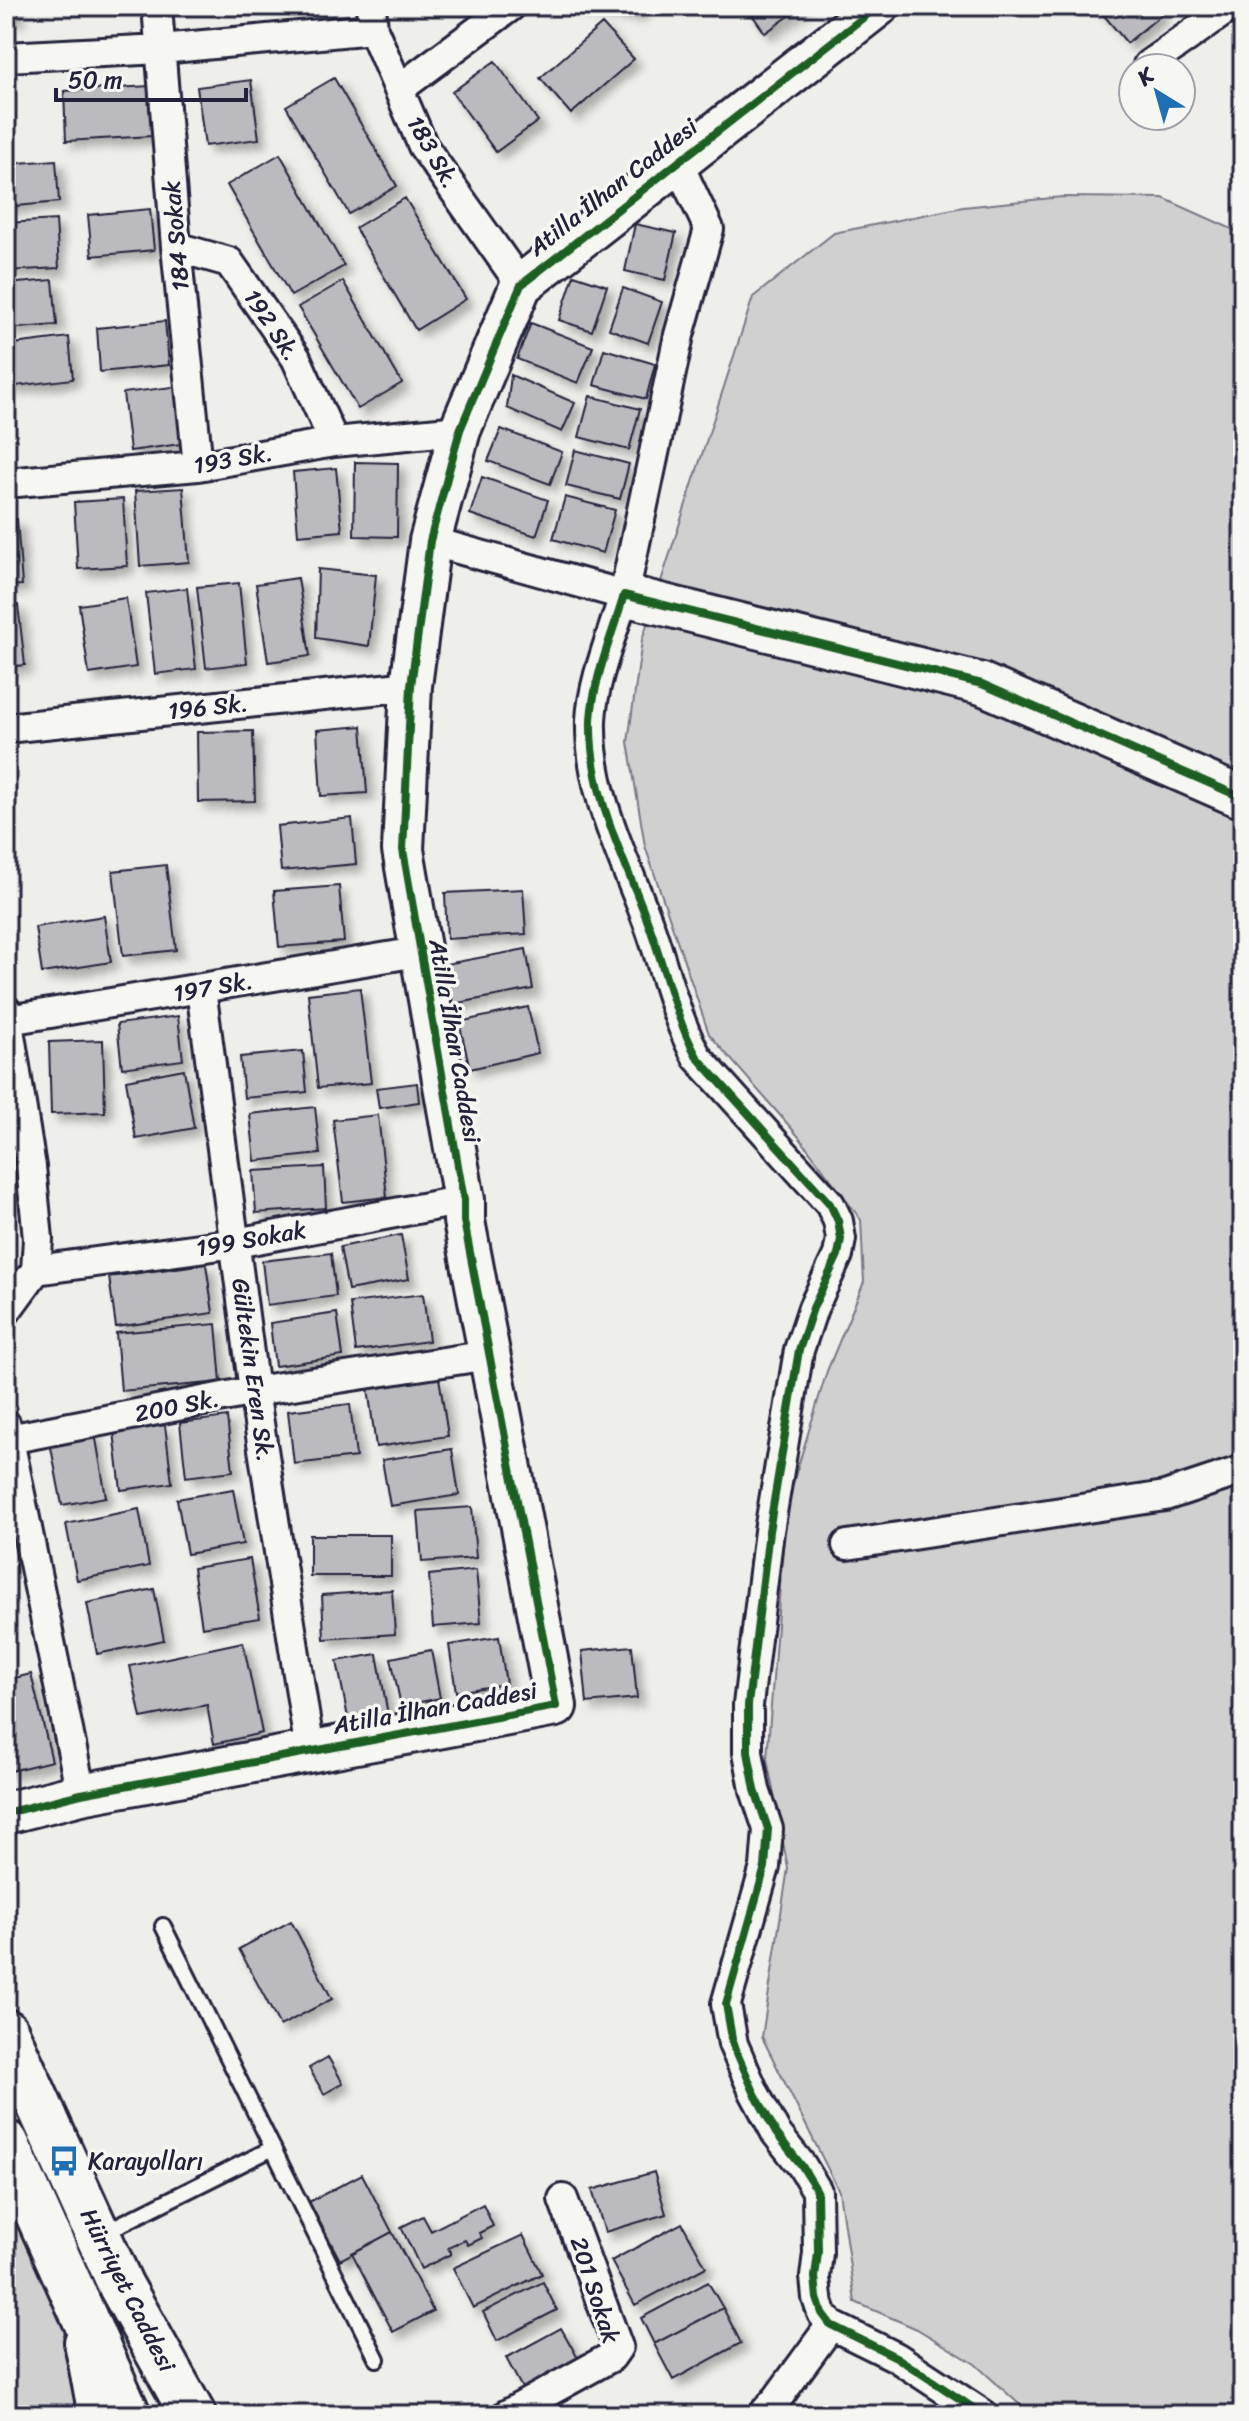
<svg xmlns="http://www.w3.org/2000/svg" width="1249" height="2421" font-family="Sriracha,sans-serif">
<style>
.green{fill:#d0d0d1;stroke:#797986;stroke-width:2}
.building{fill:#bbbbbf;stroke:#22223b;stroke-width:2;filter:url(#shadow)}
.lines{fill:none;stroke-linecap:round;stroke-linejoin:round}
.lane-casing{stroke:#22223b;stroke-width:20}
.street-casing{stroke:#22223b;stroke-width:34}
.secondary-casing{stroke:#22223b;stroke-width:46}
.highway-casing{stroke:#22223b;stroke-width:50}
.lane{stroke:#f6f6f2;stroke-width:14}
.street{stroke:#f6f6f2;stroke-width:28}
.secondary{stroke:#f6f6f2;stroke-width:40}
.highway{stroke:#f6f6f2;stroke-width:44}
.cycleway-casing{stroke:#f6f6f2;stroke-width:13}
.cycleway{stroke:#1b5e20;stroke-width:8}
.labels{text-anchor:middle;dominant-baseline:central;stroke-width:7;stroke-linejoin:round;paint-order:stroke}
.street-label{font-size:24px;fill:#22223b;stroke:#f6f6f2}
.poi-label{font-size:24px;fill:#22223b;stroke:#f6f6f2;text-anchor:start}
</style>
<defs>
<filter id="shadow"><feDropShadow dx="7" dy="7" stdDeviation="4" flood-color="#0004"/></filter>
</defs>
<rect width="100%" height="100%" fill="#eeeeeb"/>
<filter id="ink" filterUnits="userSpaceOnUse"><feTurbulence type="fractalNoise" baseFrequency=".0125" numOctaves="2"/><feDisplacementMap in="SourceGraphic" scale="16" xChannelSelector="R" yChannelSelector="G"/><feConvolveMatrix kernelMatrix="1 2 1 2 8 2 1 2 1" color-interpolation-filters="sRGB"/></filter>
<g filter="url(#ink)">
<!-- green -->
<path class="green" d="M 1062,197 L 1163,198 L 1243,234 L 1243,2415 L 1031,2415 L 975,2364 L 917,2329 L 855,2302 L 839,2191 L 762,2037 L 788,1868 L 767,1759 L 786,1506 L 827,1371 L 864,1282 L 861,1220 L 799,1137 L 709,1034 L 645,846 L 628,742 L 642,640 L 753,297 L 834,233 L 963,207 Z
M 6,2143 L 99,2415 L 6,2415 Z"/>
<!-- building -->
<path class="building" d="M 6,6 L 17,6 L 17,18 L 6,18 Z
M 577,6 L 645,6 L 636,14 L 580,9 Z
M 746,6 L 803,6 L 765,33 Z
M 1096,6 L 1156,6 L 1162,14 L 1127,43 Z
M 602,24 L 634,59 L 571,114 L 540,78 Z
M 495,61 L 538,121 L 496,152 L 452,92 Z
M 334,78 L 397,186 L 349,214 L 286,106 Z
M 251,80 L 259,139 L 205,146 L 197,87 Z
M 150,86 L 152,136 L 66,141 L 64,91 Z
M 280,154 L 344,266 L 291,296 L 227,185 Z
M 56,160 L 59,202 L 6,207 L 6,164 Z
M 405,198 L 466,299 L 416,330 L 355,228 Z
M 150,209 L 154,250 L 92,256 L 88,215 Z
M 56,220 L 59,268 L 6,271 L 6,223 Z
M 635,224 L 676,233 L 665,280 L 625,271 Z
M 574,275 L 607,286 L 592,331 L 559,320 Z
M 53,280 L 57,325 L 6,329 L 6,284 Z
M 343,281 L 402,383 L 358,409 L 298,307 Z
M 623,288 L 662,302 L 648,343 L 609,329 Z
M 165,321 L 169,365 L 100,372 L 97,328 Z
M 531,323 L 593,347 L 578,383 L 517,359 Z
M 69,337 L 73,379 L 8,387 L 6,345 Z
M 604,349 L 655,364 L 646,399 L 594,385 Z
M 511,375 L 575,403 L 562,432 L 507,408 Z
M 180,386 L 188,443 L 130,451 L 123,393 Z
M 590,396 L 640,409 L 629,450 L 579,437 Z
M 501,429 L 562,452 L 550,484 L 488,461 Z
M 575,450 L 629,464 L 620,499 L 566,486 Z
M 355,462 L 398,463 L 397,537 L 354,536 Z
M 336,468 L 342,531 L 298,535 L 293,472 Z
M 482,477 L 548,500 L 536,536 L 470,514 Z
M 183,488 L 189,562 L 140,566 L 135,491 Z
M 565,497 L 615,510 L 603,553 L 553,539 Z
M 123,499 L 127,566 L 78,569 L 74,502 Z
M 17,519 L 22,585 L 6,586 L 6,520 Z
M 318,569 L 376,575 L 369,646 L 316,638 Z
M 298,578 L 310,656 L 268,662 L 256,584 Z
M 239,583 L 247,663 L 206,668 L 197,587 Z
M 187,588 L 196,669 L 155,674 L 146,593 Z
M 126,598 L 136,667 L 89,674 L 79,605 Z
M 18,605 L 25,665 L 6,667 L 6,606 Z
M 362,726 L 367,793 L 321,796 L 317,730 Z
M 253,731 L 255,801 L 198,802 L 197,732 Z
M 352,818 L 356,864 L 281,871 L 277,826 Z
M 166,865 L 176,950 L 123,956 L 113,871 Z
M 339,886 L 344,942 L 279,947 L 274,891 Z
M 523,889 L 526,934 L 447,939 L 445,893 Z
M 104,916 L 111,962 L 42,973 L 35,927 Z
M 526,949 L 533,989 L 453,1004 L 446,964 Z
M 360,988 L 371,1083 L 318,1088 L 308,994 Z
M 528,1007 L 538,1053 L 470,1069 L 459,1022 Z
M 178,1016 L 183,1060 L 122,1068 L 117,1024 Z
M 103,1040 L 105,1112 L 51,1114 L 49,1042 Z
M 303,1051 L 307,1092 L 244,1098 L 240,1057 Z
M 184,1069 L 194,1128 L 136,1139 L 126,1080 Z
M 417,1083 L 419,1102 L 379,1108 L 376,1088 Z
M 315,1107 L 320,1154 L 255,1161 L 250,1114 Z
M 378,1115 L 387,1197 L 343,1202 L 333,1120 Z
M 324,1167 L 326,1208 L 256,1213 L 253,1171 Z
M 401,1235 L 409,1279 L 348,1290 L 340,1247 Z
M 331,1253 L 336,1296 L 267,1305 L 262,1261 Z
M 206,1264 L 213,1313 L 116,1327 L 109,1277 Z
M 423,1294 L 429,1341 L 356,1351 L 350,1303 Z
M 337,1313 L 343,1356 L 275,1366 L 270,1323 Z
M 216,1324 L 221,1382 L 121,1391 L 116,1333 Z
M 439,1377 L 448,1436 L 376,1447 L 368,1388 Z
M 350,1404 L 356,1457 L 294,1464 L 288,1411 Z
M 227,1417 L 233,1471 L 186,1477 L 180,1423 Z
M 165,1425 L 172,1483 L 121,1490 L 114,1432 Z
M 95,1433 L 106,1497 L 62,1505 L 50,1442 Z
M 452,1449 L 459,1495 L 390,1506 L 382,1460 Z
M 233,1489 L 243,1544 L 187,1554 L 177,1499 Z
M 472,1507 L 476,1558 L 422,1562 L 418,1511 Z
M 139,1509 L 149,1566 L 77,1580 L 66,1524 Z
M 310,1535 L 391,1535 L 391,1576 L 310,1576 Z
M 250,1559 L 260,1618 L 202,1627 L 193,1568 Z
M 476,1570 L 481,1623 L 433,1627 L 429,1575 Z
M 154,1589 L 164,1640 L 97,1654 L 87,1603 Z
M 392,1590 L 395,1634 L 324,1639 L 322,1595 Z
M 499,1637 L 506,1684 L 456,1692 L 449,1645 Z
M 243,1642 L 262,1733 L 214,1744 L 207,1705 L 141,1718 L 130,1666 Z
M 632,1646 L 637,1698 L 587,1703 L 582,1651 Z
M 431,1650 L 440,1698 L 401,1706 L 391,1658 Z
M 377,1654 L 388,1715 L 349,1723 L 337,1661 Z
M 31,1674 L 52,1761 L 6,1772 L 6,1680 Z
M 291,1921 L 332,1999 L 280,2026 L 239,1949 Z
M 328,2057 L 343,2083 L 324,2094 L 309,2068 Z
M 654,2172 L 666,2214 L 605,2232 L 592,2190 Z
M 362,2174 L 392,2232 L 340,2260 L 309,2202 Z
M 483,2204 L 493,2226 L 479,2233 L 482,2238 L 468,2245 L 465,2240 L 448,2248 L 451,2254 L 421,2269 L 401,2227 L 423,2216 L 431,2231 Z
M 682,2223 L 706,2267 L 635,2305 L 611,2261 Z
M 392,2232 L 433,2311 L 393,2332 L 352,2253 Z
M 523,2235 L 542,2274 L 473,2308 L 453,2268 Z
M 543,2282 L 557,2310 L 497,2341 L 483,2312 Z
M 708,2282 L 723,2308 L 654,2344 L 641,2318 Z
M 723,2308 L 741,2343 L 673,2380 L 654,2344 Z
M 561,2328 L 579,2360 L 523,2390 L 506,2358 Z"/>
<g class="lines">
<!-- lane casing -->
<g class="lane-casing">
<path id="lane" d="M 163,1926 L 377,2359
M 101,2234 L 273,2148"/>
</g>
<!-- street casing -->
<g class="street-casing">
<path id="street" d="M 157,6 L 176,247 L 198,466
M 371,6 L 373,29 L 423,146 L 521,285
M 6,57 L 161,49 L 373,29
M 1148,65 L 1231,6
M 399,89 L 511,6
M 176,247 L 229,262 L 296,358 L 334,442
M 6,483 L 198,466 L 334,442 L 460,430
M 430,541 L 624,595 L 679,335 L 709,229 L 677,161
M 624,595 C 613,633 593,680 591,720 C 589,794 624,857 649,925 C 665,969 674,1015 697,1057 L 830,1204 L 838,1221 L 841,1239 L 838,1255 L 813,1308 L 799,1350 L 769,1531 L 748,1705 L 748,1752 L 755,1790 L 768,1829 L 765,1867 L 726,2004 L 733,2044 L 754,2092 L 776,2133 L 802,2166 L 817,2191 L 818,2253 L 815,2277 L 817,2298 L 822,2313 L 831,2325 L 896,2357 L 984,2415
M 6,728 L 411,686
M 201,989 L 254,1391 L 310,1751
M 6,1010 L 31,1167 L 38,1239 L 36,1270 L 6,1311
M 8,1020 L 418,952
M 36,1270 L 236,1243 L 464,1200
M 6,1425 L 81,1794
M 9,1439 L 254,1391 L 489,1355
M 847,1545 L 1165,1496 L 1243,1470
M 506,2415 L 611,2357 L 618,2347 L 563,2199
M 762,2415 L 777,2399 L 831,2325"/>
</g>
<!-- secondary casing -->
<g class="secondary-casing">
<path id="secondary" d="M 624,595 L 982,684 L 1243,798
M 6,1813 L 81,1794 L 556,1706 L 464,1221 L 464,1200 L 403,850 L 411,686 L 430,541 L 460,430 L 521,285 L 878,6
M 85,2342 L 99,2415"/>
</g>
<!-- highway casing -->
<g class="highway-casing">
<path id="highway" d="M 6,2032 L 121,2286 L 193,2415
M 6,2143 L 128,2415"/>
</g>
<!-- lane -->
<use href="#lane" class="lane"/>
<!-- street -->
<use href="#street" class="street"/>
<!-- secondary -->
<use href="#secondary" class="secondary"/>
<!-- highway -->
<use href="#highway" class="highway"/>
<!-- cycleway casing -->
<g class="cycleway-casing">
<path id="cycleway" d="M 6,1813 L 81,1794 L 556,1706 L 464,1221 L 464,1200 L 403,850 L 411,686 L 430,541 L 460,430 L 521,285 L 878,6
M 984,2415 L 896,2357 L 831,2325 L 822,2313 L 817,2298 L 815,2277 L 818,2253 L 817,2191 L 802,2166 L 776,2133 L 754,2092 L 733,2044 L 726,2004 L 765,1867 L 768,1829 L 755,1790 L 748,1752 L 748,1705 L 769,1531 L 799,1350 L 813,1308 L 838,1255 L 841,1239 L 838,1221 L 830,1204 L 697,1057 C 674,1015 665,969 649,925 C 624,857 589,794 591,720 C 593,680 613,633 624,595 L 982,684 L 1243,798"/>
</g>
<!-- cycleway -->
<use href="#cycleway" class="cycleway"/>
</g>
</g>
<!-- icons -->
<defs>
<g id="bus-bare" transform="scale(2.4)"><path d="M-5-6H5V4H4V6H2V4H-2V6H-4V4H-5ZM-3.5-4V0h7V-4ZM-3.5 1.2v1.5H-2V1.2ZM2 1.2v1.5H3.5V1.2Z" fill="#1f6fb2" stroke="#f6f6f2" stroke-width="2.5" paint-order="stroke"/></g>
</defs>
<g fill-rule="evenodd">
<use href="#bus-bare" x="64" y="2161"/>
</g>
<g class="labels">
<!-- street labels -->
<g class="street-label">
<text transform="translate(433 152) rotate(60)">183 Sk.</text>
<text transform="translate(613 187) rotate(-38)">Atilla İlhan Caddesi</text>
<text transform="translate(176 236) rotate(-95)">184 Sokak</text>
<text transform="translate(272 325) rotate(56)">192 Sk.</text>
<text transform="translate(233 459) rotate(-10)">193 Sk.</text>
<text transform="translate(208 707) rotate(-6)">196 Sk.</text>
<text transform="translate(213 987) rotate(-10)">197 Sk.</text>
<text transform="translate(455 1041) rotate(80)">Atilla İlhan Caddesi</text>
<text transform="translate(251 1239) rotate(-10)">199 Sokak</text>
<text transform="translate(253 1370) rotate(82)">Gültekin Eren Sk.</text>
<text transform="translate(177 1406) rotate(-11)">200 Sk.</text>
<text transform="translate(435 1708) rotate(-10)">Atilla İlhan Caddesi</text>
<text transform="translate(128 2290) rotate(63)">Hürriyet Caddesi</text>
<text transform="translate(595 2290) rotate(72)">201 Sokak</text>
</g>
<!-- poi labels -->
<g class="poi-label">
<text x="88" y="2161">Karayolları</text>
</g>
</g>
<!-- margin -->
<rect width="1249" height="2421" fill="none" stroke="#f6f6f2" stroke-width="32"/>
<rect x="16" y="16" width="1217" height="2389" fill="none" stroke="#22223b" stroke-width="3" filter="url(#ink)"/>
<!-- north arrow -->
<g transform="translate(1157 92) rotate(323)"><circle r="38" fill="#f6f6f2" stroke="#a1a1a9" stroke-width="2"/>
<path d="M0-6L14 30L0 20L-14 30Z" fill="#1f6fb2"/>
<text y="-12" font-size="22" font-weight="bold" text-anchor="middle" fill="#22223b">K</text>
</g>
<!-- scale -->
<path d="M56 88v12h190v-12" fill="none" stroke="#22223b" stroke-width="4"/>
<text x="68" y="88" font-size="24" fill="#22223b" stroke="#f6f6f2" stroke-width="6" paint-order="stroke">50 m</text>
</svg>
